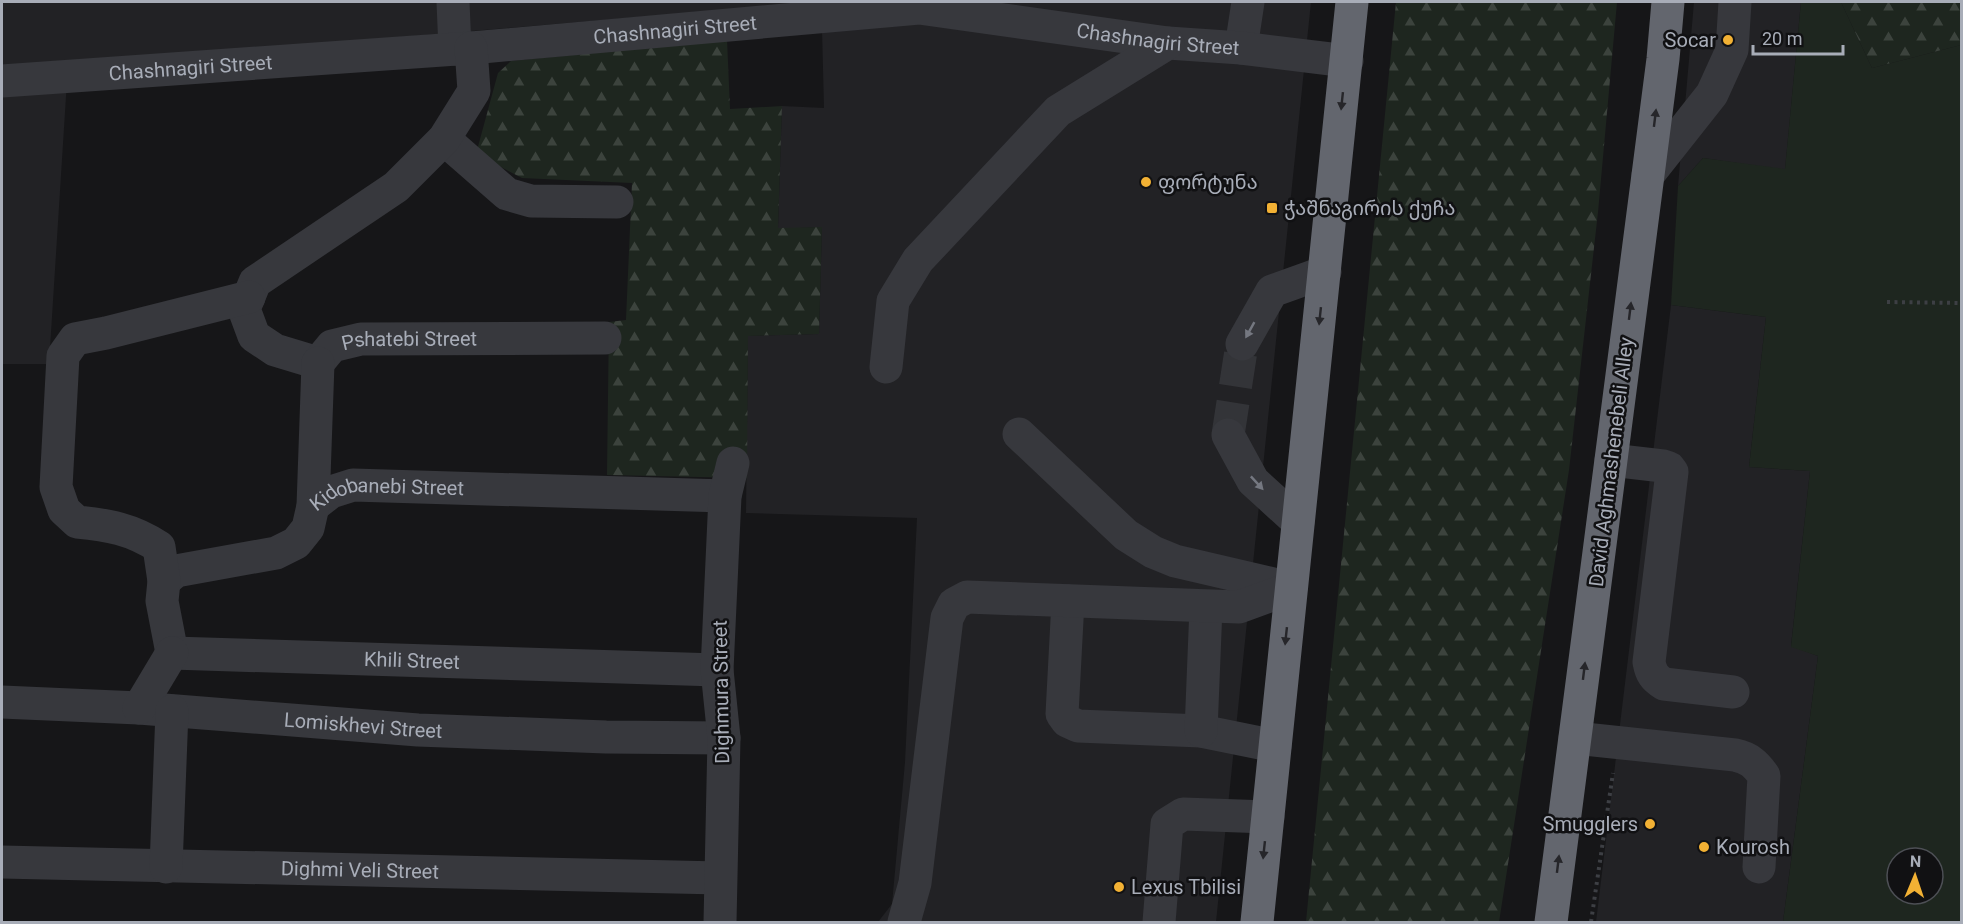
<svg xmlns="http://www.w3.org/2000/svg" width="1963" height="924" font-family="Roboto,'Noto Sans Georgian',sans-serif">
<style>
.built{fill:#222225}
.green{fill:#1e261f;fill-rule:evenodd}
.forest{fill:url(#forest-firs)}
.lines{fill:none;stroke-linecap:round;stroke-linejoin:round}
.minor-tunnel{stroke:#333438;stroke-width:33;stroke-dasharray:33 16;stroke-linecap:butt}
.path{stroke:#3d3f44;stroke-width:4;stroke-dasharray:3 4.5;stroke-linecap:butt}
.minor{stroke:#37383d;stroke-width:33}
.highway{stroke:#63666e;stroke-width:33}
.oneway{fill:#26262a}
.oneway2{fill:#757881}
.poi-dot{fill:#f2b134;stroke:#111113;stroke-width:2}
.labels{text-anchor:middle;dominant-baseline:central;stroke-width:5;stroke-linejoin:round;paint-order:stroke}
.street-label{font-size:20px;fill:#a8adb8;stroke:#111113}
.poi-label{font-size:20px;fill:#a8adb8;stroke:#111113;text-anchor:start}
</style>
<defs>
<pattern id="forest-firs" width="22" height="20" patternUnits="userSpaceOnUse" patternTransform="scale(1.5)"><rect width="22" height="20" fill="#1e261f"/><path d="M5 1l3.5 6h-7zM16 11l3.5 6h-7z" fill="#3c433d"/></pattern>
</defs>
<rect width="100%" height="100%" fill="#161618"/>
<!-- built -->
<path class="built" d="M 2,2 L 818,2 L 68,65 L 49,364 L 2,364 Z
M 923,2 L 1311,2 L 1216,922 L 878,922 L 892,904 L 905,762 L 917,518 L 746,513 L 748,336 L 819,334 L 822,227 L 778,229 L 782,106 L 824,108 L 822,29 Z
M 1694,2 L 1801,2 L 1785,170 L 1703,158 L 1678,186 Z
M 1671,305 L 1766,317 L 1749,467 L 1810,471 L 1791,646 L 1818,656 L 1783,922 L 1596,922 Z"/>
<!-- green -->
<path class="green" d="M 1801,2 L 1841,2 L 1872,68 L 1961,45 L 1961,922 L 1783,922 L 1818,656 L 1791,647 L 1810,471 L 1749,467 L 1766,317 L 1671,305 L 1678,186 L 1703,158 L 1785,169 ZM 1897,858 L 1933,858 L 1933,894 L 1897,894 Z"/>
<!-- forest -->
<path class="forest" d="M 1396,2 L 1617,2 L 1598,212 L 1569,470 L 1499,922 L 1306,922 Z
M 1841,2 L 1961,2 L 1961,45 L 1872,68 Z
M 727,40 L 730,109 L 782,106 L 778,228 L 822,227 L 819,334 L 748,336 L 747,478 L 607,475 L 609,322 L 626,320 L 632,183 L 522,178 L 476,154 L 498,73 L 511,61 Z"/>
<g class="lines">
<!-- minor-tunnel -->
<path class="minor-tunnel" d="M 1228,435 L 1242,344"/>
<!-- path -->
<path class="path" d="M 1887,302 L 1962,303
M 1591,922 L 1613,773"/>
<!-- minor -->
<g class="minor">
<path d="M 453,2 L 455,49"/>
<path d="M 1241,48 L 1248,2"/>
<path id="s1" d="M 2,81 L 471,48 L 919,8 L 1168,43 L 1241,48 L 1347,61"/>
<path d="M 444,139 L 507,194 L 531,201 L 617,202"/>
<path d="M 1648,175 L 1712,94 L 1732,50 L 1735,2"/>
<path d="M 1242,344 L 1272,291 L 1325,272"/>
<path d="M 318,363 L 275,350 L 254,336 L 244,309 L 255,282 L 396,187 L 444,139 L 474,91 L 471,48"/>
<path id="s2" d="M 318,363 L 332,346 L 361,339 L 605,338"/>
<path d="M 886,367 L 893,301 L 918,260 L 1058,111 L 1168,43"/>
<path d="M 1019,434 L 1126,535 L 1153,552 L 1175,561 L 1291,588"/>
<path d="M 1228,435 L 1253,481 L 1298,522"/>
<path d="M 1611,460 L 1663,466 L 1669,468 L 1672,472 L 1649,662 C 1651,673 1654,678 1664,684 L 1733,692"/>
<path id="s3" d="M 313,506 L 331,492 L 353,485 L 725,496"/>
<path d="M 164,581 L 176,571 L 276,553 L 296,543 L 308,528 L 313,506 L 318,363"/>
<path d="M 1068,601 L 1062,714 L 1067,721 L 1078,726 L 1201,731 L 1275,746"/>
<path d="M 172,653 L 162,601 L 164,581 L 159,547 C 132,529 108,525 77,522 L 64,510 L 56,487 L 63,356 L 75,339 L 106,333 L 249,297"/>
<path id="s4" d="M 172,653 L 717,670"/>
<path id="s5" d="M 2,702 L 139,708 L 418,730 L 606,737 L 724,738"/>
<path d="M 139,708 L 172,653"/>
<path d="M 1201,731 L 1206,607"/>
<path d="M 1575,738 L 1735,755 C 1749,758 1756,764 1764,776 L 1759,867"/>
<path id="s6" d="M 2,862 L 720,878"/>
<path d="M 166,867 L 172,711"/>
<path d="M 720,922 L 724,738 L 717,670 L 725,496 L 733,463"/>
<path d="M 904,922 L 915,883 L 947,618 L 954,604 L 967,597 L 1239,607 L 1291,588"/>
<path d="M 1159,922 L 1167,824 L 1183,814 L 1268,817"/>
</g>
<!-- highway -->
<path class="highway" d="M 1257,922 L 1352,2
M 1551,922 L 1648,175 L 1663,59 L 1668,2"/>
</g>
<!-- one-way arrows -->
<defs><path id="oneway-solid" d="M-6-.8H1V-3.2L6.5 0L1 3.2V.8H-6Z" transform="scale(1.5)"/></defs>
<g class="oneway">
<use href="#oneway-solid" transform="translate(1342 101) rotate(96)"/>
<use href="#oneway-solid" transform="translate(1655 118) rotate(-83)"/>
<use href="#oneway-solid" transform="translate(1630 311) rotate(-83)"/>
<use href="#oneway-solid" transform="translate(1320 316) rotate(96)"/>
<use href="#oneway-solid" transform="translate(1286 636) rotate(96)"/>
<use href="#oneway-solid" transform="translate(1584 671) rotate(-83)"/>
<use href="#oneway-solid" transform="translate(1264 850) rotate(96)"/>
<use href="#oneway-solid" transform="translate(1558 864) rotate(-83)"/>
</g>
<g class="oneway2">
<use href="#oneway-solid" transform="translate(1250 330) rotate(119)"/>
<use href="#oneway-solid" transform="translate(1257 483) rotate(47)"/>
</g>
<!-- markers -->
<g class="poi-dot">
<circle cx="1728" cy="40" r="6"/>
<circle cx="1146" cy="182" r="6"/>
<rect x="1266" y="202" width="12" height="12" rx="3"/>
<circle cx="1650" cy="824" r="6"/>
<circle cx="1704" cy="847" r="6"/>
<circle cx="1119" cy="887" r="6"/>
</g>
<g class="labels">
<!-- street labels -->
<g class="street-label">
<text stroke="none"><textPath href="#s1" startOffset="675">Chashnagiri Street</textPath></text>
<text stroke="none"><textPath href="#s1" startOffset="1161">Chashnagiri Street</textPath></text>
<text stroke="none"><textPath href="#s1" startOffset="189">Chashnagiri Street</textPath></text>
<text stroke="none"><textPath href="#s2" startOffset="100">Pshatebi Street</textPath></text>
<text transform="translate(1611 462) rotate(-83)">David Aghmashenebeli Alley</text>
<text stroke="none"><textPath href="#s3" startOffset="78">Kidobanebi Street</textPath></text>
<text stroke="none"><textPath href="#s4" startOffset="240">Khili Street</textPath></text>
<text transform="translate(721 692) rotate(-91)">Dighmura Street</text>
<text stroke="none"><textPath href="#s5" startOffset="362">Lomiskhevi Street</textPath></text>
<text stroke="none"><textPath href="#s6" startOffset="358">Dighmi Veli Street</textPath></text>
</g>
<!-- poi labels -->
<g class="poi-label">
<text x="1716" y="40" text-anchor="end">Socar</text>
<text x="1158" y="182">ფორტუნა</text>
<text x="1284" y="208">ჭაშნაგირის ქუჩა</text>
<text x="1638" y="824" text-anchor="end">Smugglers</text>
<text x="1716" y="847">Kourosh</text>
<text x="1131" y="887">Lexus Tbilisi</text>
</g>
</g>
<!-- border -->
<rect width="1963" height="924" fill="none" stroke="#a8adb8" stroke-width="6"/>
<!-- north arrow -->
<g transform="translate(1915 876) rotate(2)"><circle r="28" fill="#111113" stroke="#4d4f55" stroke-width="1.5"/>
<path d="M0-4.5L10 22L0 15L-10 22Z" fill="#f2b134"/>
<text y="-9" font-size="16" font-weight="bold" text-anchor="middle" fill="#a8adb8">N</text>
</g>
<!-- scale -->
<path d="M1753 45v9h90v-9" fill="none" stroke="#a8adb8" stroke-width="3"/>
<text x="1762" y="45" font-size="18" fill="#a8adb8" stroke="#111113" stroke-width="4.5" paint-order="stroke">20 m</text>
</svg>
